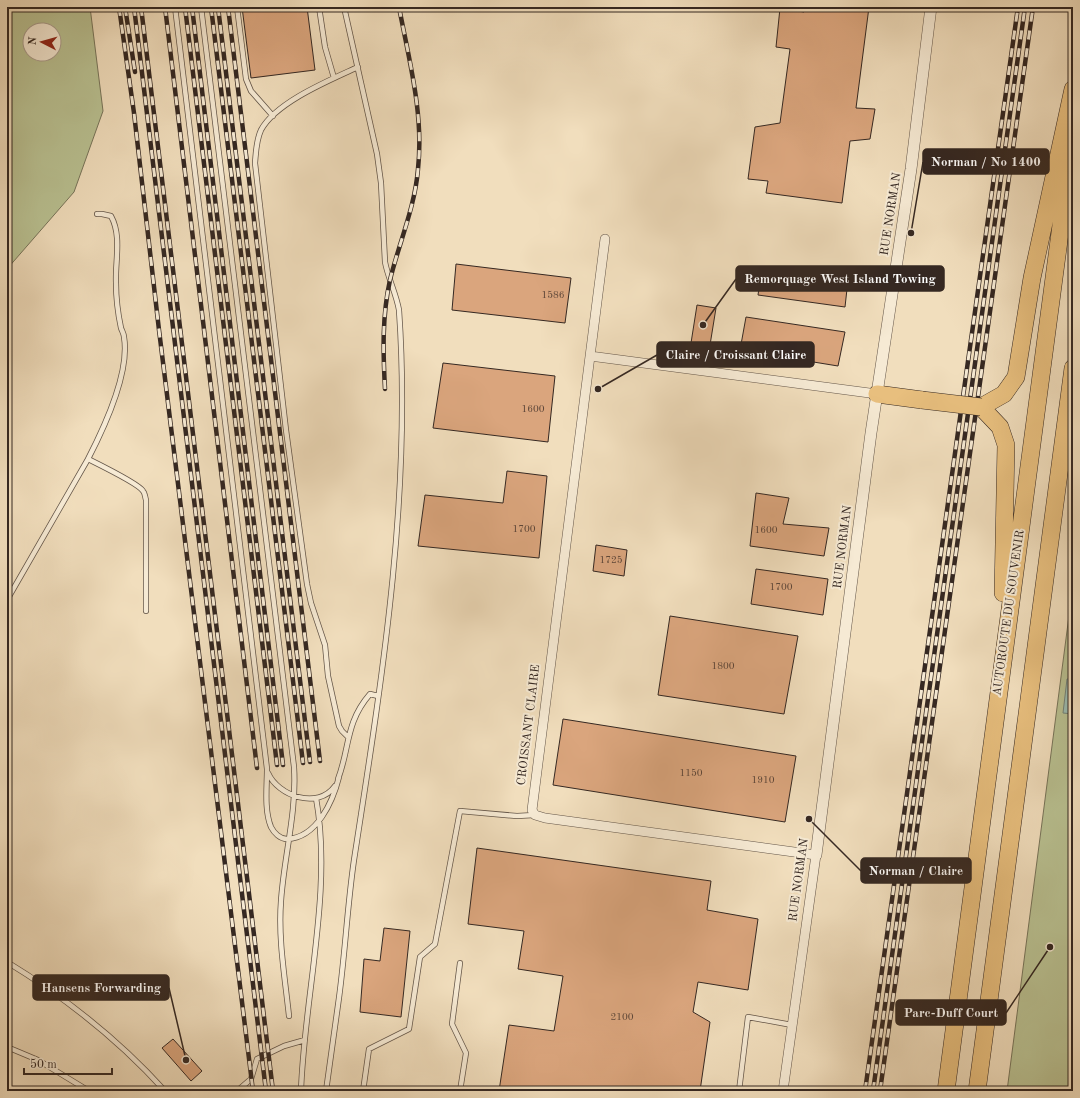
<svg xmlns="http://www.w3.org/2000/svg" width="1080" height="1098" font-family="'Old Standard TT',serif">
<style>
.green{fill:#b9c192;stroke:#77745a;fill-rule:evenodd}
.water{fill:#9bbcb1;stroke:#728178}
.building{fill:#daa57d;stroke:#352822}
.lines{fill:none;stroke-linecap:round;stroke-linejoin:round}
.service-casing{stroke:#645649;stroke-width:6}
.minor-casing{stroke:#645649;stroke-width:10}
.tertiary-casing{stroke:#645649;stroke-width:12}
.motorway-casing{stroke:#352822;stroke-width:18}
.service{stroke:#f6ead4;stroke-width:4.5}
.minor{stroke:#f6ead4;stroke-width:9}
.tertiary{stroke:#f6ead4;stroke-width:11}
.motorway{stroke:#e8bf7e;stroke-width:17}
.rail-casing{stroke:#352822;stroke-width:4.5}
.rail{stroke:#f6ead4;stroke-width:3;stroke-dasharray:9;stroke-linecap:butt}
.motorway-bridge-casing{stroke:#352822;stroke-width:18;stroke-linecap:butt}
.motorway-bridge{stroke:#e8bf7e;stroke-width:17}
.labels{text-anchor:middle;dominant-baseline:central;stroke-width:4;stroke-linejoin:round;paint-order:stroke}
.number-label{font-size:10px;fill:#5e4739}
.street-label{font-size:12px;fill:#352822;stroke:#f6ead4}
.leader{fill:none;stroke:#352822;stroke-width:1.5}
.callout-dot{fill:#352822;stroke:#f6ead4;stroke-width:1.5}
.callout{fill:#352822;stroke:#352822;stroke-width:1.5}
.callout-label{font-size:13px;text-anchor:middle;font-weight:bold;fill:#fff}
</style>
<rect width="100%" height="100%" fill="#f1debd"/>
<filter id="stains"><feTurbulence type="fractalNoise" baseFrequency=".005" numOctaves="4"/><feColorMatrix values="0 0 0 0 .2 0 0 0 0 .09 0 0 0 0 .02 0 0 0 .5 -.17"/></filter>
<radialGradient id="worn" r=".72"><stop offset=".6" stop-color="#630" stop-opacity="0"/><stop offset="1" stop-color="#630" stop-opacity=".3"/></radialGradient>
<!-- green -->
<path class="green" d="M 7,7 L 90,7 L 103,111 L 74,192 L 7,269 ZM 30,30 L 54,30 L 54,54 L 30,54 Z
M 1073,585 L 1073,1091 L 1007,1091 Z"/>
<!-- water -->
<path class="water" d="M 1067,679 L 1073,679 L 1073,714 L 1063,713 Z"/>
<!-- building -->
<path class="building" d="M 242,7 L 307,7 L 315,70 L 251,78 Z
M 803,7 L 869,7 L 856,108 L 875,109 L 870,139 L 850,141 L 842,203 L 766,193 L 768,181 L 748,179 L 755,127 L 780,123 L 790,49 L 776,47 L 780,8 L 804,12 Z
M 456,264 L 571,278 L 565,323 L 452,310 Z
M 762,268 L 848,280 L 845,307 L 758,295 Z
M 697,305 L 716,308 L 710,345 L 691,343 Z
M 746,317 L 845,332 L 838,366 L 740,350 Z
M 443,363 L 555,376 L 548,442 L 433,428 Z
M 507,471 L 547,476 L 539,558 L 418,546 L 425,495 L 503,503 Z
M 756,493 L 789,498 L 783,524 L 829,528 L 824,556 L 750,546 Z
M 596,545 L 627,550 L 624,576 L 593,571 Z
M 756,569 L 828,579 L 823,615 L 751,604 Z
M 670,616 L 798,636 L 784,714 L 658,695 Z
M 563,719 L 796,756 L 785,822 L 553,785 Z
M 477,848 L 711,881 L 707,910 L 758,919 L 748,990 L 698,982 L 693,1012 L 710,1022 L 700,1091 L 499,1091 L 509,1025 L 554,1031 L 563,976 L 518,969 L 524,931 L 468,924 Z
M 384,928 L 410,931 L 401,1017 L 360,1012 L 364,959 L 380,961 Z
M 173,1039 L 202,1071 L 191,1081 L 162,1048 Z"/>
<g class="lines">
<!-- service casing -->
<g class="service-casing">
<path id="service" d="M 175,7 L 267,769 C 267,786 264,810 271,827 C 274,833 280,839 287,839 C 317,838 333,801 339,777
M 201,7 L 294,767 C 297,812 284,856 281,901 C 278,939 285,978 289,1016
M 237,7 L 246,79 L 251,91 L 273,116
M 319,7 L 325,47 L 334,78
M 88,459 C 104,428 130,372 124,337 C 124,334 122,331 121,328 C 118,314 116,297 116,283 C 115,261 122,236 111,216 L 102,214 L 97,214
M 7,600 L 88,459 C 98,464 139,484 143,491 C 145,493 145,497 146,500 L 146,611
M 348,737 L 342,731 L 339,726 L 328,676 L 325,645 L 311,603 L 307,584 L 286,430 L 255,163 C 256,152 256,141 261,130 C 276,102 330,80 358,67
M 268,773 C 278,796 318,810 335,786
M 338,779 C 350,748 345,723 370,694 L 378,696
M 7,962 C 66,998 119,1040 165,1091
M 460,963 L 452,1024 L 466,1053 L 460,1091
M 7,1047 L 38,1060 L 89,1091
M 237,1091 L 251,1079 L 257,1059 L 284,1046 L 305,1040
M 301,1091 C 304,997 333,890 316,798
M 326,1091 C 330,1062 334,1034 338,1005 C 345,957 347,908 354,860 C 382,679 412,494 399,310 C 396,293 388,278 385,262 L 381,183 L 377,154 L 344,7
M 363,1091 L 369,1049 L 409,1029 L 420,957 L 435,944 L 460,811 L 517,816 L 535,815
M 739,1091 L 748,1017 L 792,1025"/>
</g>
<!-- minor casing -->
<g class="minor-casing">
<path id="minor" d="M 605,239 L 532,810 L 535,815 L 545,818 L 816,855 L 783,1091
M 590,356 L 877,394"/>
</g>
<!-- tertiary casing -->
<g class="tertiary-casing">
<path id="tertiary" d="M 816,855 L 871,433 L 911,169 L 931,7"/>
</g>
<!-- motorway casing -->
<g class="motorway-casing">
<path id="motorway" d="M 877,394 L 922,400
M 1003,593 L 1006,445 L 1000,427 L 981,407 L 1004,394 L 1016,377 L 1032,278 L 1073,89
M 946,1091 L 1073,135
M 977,1091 L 1073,368"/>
</g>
<!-- service -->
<use href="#service" class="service"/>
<!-- minor -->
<use href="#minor" class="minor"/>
<!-- tertiary -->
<use href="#tertiary" class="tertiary"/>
<!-- motorway -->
<use href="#motorway" class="motorway"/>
<!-- rail casing -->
<g class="rail-casing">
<path id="rail" d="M 119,7 L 134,113 L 159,330 L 253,1091
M 125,7 L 135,72
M 134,7 L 266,1091
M 141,7 L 273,1091
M 165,7 L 257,768
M 185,7 L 277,765
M 192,7 L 283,765
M 211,7 L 303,763
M 218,7 L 310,762
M 228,7 L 320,761
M 385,389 C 383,352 382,316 390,280 C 399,243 415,207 418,169 C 424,114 409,60 399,7
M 865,1091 L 1018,7
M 873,1091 L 1025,7
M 880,1091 L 1033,7"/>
</g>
<!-- rail -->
<use href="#rail" class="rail"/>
<!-- motorway-bridge casing -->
<g class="motorway-bridge-casing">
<path id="motorway-bridge" d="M 922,400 L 981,407"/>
</g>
<!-- motorway-bridge -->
<use href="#motorway-bridge" class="motorway-bridge"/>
</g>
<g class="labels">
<!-- number labels -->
<g class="number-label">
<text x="553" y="295">1586</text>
<text x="533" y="409">1600</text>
<text x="524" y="529">1700</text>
<text x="766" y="530">1600</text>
<text x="611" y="560">1725</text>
<text x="781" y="587">1700</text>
<text x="723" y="666">1800</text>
<text x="691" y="773">1150</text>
<text x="763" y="780">1910</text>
<text x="622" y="1017">2100</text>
</g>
<!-- street labels -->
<g class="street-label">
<text transform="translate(891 214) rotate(-81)">RUE NORMAN</text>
<text transform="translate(843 547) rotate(-83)">RUE NORMAN</text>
<text transform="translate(1009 613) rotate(-82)">AUTOROUTE DU SOUVENIR</text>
<text transform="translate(529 725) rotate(-83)">CROISSANT CLAIRE</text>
<text transform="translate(799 880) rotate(-82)">RUE NORMAN</text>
</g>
</g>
<!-- callouts -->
<path class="leader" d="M911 233L923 162M703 325L736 279M598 389L657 355M809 819L861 871M186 1060L169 988M1050 947L1006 1013"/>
<g class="callout-dot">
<circle cx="911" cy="233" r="4"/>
<circle cx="703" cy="325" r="4"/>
<circle cx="598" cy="389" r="4"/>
<circle cx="809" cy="819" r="4"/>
<circle cx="186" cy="1060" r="4"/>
<circle cx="1050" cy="947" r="4"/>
</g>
<g class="callout">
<rect x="923" y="149" width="126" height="25" rx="4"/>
<rect x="736" y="266" width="208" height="25" rx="4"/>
<rect x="657" y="342" width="157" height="25" rx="4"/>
<rect x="861" y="858" width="110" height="25" rx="4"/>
<rect x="33" y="975" width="136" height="25" rx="4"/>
<rect x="896" y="1000" width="110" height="25" rx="4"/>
</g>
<g class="callout-label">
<text x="986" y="166">Norman / No 1400</text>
<text x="840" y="283">Remorquage West Island Towing</text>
<text x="736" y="359">Claire / Croissant Claire</text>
<text x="916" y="875">Norman / Claire</text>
<text x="101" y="992">Hansens Forwarding</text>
<text x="951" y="1017">Parc-Duff Court</text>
</g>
<!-- margin -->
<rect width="1080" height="1098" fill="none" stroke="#f1debd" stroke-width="24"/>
<rect x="8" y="8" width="1064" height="1082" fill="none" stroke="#352822" stroke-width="2"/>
<rect x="12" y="12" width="1056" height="1074" fill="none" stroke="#352822"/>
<!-- north arrow -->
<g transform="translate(42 42) rotate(276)"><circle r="19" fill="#f6ead4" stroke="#a99c8d"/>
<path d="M0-3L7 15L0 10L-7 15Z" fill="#8f2418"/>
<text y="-6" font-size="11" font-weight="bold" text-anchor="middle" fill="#352822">N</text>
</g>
<!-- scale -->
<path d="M24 1068v6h88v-6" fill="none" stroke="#352822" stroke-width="2"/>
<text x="30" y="1068" font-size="12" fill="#352822" stroke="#f6ead4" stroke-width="3" paint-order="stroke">50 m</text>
<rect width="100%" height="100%" filter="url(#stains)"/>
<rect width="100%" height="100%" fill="url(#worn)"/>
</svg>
